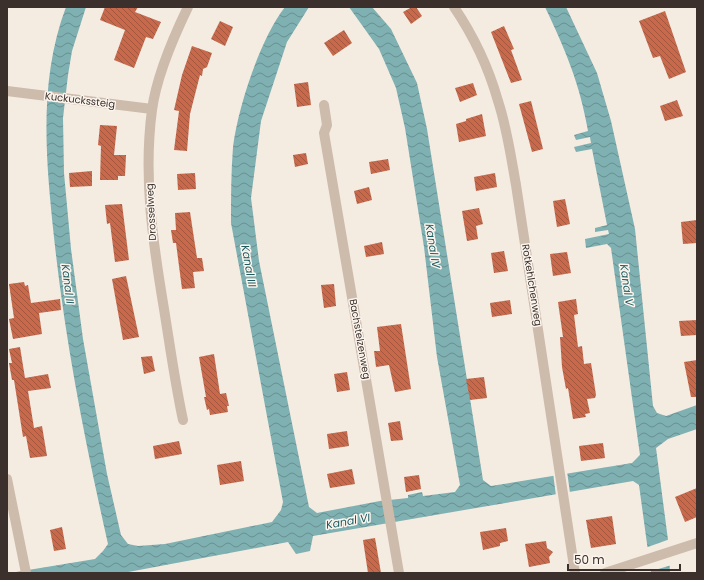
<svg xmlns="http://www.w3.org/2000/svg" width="704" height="580" font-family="Poppins,sans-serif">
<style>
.water{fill:url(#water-waves)}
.pier{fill:#f4ebe1}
.building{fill:url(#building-back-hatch)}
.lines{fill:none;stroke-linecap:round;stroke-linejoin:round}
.minor{stroke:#cdbbac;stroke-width:10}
.labels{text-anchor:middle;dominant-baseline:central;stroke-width:3;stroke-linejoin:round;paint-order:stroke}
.street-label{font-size:10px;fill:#3b302b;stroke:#fbf5ee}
.water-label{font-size:11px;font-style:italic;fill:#1f5a5e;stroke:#fbf5ee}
</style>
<defs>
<pattern id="water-waves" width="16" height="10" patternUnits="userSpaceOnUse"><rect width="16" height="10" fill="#7fb0b2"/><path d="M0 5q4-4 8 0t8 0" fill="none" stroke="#699091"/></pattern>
<pattern id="building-back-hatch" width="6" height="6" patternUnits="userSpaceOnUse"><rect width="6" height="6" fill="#c8694b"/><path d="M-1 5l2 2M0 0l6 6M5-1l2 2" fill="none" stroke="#a4573f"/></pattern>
</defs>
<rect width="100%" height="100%" fill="#f4ebe1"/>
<!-- water -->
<path class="water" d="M 66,7 L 86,7 L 72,51 L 68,75 L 63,118 L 64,173 L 71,249 L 83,339 L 107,474 L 121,535 L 128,544 L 138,546 L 165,544 L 272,522 L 281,510 L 283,502 L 231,223 C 231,198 231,172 233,147 C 238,107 260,39 285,7 L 309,7 L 287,42 L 261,121 L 251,198 L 259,261 L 309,507 L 317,513 L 380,501 L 408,498 L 408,495 L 422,492 L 423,496 L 455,492 L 460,485 L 437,357 L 424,247 L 405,128 L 396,88 L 379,49 L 349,7 L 372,7 L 391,29 L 417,83 L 427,129 L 483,480 L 491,486 L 632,463 L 640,455 L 611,248 L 607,244 L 586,248 L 585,239 L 609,234 L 608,230 L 595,232 L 595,228 L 607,225 L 592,149 L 576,152 L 574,147 L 591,143 L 590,137 L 576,140 L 574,135 L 588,131 C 580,84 565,49 545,7 L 566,7 L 597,73 L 611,121 L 635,229 L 653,406 L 657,413 L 666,416 L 697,405 L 697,429 L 668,439 L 656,448 L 668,540 L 670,573 L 651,573 L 639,485 L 633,481 L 313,536 L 310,551 L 296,554 L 288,542 L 123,573 L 10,573 L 95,559 L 103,551 L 108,544 C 85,442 65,341 54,237 C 46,161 38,81 66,7 Z"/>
<!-- pier -->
<path class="pier" d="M 567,471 L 570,493 L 556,496 L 553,473 Z
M 670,539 L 672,565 L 648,572 L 645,548 Z"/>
<!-- building -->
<path class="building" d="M 105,7 L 138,7 L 135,12 L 161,22 L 153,39 L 146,37 L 134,68 L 114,60 L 125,30 L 100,20 Z
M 412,7 L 416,7 L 422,16 L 411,24 L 403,12 Z
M 665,11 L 686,72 L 669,79 L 660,56 L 653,58 L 639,21 Z
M 220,21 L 233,27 L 225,46 L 211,39 Z
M 504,26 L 514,49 L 511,50 L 522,80 L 511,83 L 491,32 Z
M 344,30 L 352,43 L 333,56 L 324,43 Z
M 192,46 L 212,53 L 207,67 L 203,69 L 202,76 L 200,75 L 190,114 L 187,151 L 174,150 L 179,111 L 174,110 L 182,75 Z
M 308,82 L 311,105 L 297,107 L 294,84 Z
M 473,83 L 477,95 L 460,102 L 455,88 Z
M 677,100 L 683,116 L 665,121 L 660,106 Z
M 531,101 L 543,149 L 532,152 L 519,104 Z
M 482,114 L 486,136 L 459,142 L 456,124 L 466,121 L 466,119 Z
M 100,125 L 117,126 L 114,155 L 126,155 L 125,176 L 118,176 L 118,180 L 100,180 L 101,146 L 98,145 Z
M 306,153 L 308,164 L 295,167 L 293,155 Z
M 388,159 L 390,170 L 371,174 L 369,162 Z
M 92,171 L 92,186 L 70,187 L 69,173 Z
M 195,173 L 196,189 L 178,190 L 177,174 Z
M 495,173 L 497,187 L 476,191 L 474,177 Z
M 369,187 L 372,200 L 357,204 L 354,191 Z
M 565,199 L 570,224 L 557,227 L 553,201 Z
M 122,204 L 129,260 L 115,262 L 110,223 L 107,224 L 105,205 Z
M 479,208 L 483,224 L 476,226 L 478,239 L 467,241 L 462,211 Z
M 190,212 L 197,258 L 202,258 L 204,271 L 193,272 L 195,288 L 182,289 L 176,243 L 173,243 L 171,230 L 176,230 L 175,213 Z
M 697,220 L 697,243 L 683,244 L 681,222 Z
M 382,242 L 384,254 L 366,257 L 364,246 Z
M 504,251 L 508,271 L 494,273 L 491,253 Z
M 567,252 L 571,273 L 553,276 L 550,254 Z
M 126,276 L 139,337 L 123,340 L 112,279 Z
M 24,282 L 25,286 L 28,285 L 31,303 L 60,299 L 61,310 L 39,313 L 42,334 L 13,339 L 9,319 L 14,318 L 9,284 Z
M 334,284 L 336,306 L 324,308 L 321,285 Z
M 576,299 L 578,314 L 574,315 L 578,347 L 582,346 L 584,364 L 591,363 L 596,395 L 595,398 L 587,399 L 590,413 L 585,414 L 586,417 L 573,419 L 568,388 L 566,389 L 562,367 L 560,337 L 563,337 L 558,302 Z
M 510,300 L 512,314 L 492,317 L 490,303 Z
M 697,320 L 697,335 L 681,336 L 679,321 Z
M 401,324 L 411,389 L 395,392 L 389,365 L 376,367 L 374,351 L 380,351 L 377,327 Z
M 20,347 L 25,378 L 48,374 L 51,388 L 28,391 L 34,428 L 42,426 L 47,456 L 30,458 L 26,436 L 23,437 L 14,380 L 12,380 L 9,363 L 12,363 L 9,349 Z
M 214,354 L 220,394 L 226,393 L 229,406 L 227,406 L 228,412 L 210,415 L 209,409 L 207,410 L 204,397 L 206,397 L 199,357 Z
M 152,356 L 155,371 L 144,374 L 141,357 Z
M 697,360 L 697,397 L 691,397 L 684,362 Z
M 347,372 L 350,390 L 337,392 L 334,374 Z
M 484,377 L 487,398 L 470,400 L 466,379 Z
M 400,421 L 403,440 L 391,441 L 388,423 Z
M 347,431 L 349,446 L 329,449 L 327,434 Z
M 179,441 L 182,454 L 155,459 L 153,446 Z
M 603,443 L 605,458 L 581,461 L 579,446 Z
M 241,461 L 244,481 L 220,485 L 217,465 Z
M 352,469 L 355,484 L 330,488 L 327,474 Z
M 419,475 L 421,489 L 406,492 L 404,477 Z
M 697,488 L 697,517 L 685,522 L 675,497 Z
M 612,516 L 616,544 L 591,548 L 586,520 Z
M 62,527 L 66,549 L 54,551 L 50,530 Z
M 506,528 L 508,541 L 500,543 L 500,546 L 483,550 L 480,532 Z
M 375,538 L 381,573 L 368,573 L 363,540 Z
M 546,541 L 547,548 L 553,552 L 549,557 L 550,563 L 529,567 L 525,544 Z"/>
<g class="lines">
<!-- minor -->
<path class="minor" d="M 454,7 C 473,35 489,69 498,101 C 507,128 511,157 516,185 L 575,573
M 7,91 L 152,109
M 324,105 L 327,125 L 324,133 L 399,573
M 183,420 C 175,383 170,346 164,309 C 153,243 143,177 152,110 C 156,79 174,36 188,7
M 7,479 L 26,573
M 605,573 L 697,543"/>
</g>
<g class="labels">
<!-- street labels -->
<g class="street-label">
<text transform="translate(80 100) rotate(7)">Kuckuckssteig</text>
<text transform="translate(151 212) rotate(-93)">Drosselweg</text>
<text transform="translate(532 285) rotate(81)">Rotkehlchenweg</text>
<text transform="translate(360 339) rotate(80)">Bachstelzenweg</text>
</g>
<!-- water labels -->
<g class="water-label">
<text transform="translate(433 246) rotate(81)">Kanal IV</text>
<text transform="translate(249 266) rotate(80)">Kanal III</text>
<text transform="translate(68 284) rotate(83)">Kanal II</text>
<text transform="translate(627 285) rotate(82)">Kanal V</text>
<text transform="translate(348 521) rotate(-10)">Kanal VI</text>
</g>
</g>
<!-- border -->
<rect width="704" height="580" fill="none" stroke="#3b302b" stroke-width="16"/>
<!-- scale -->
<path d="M568 564v6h112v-6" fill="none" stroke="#3b302b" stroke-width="2"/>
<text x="574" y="564" font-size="12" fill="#3b302b" stroke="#fbf5ee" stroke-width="3" paint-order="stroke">50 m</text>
</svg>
